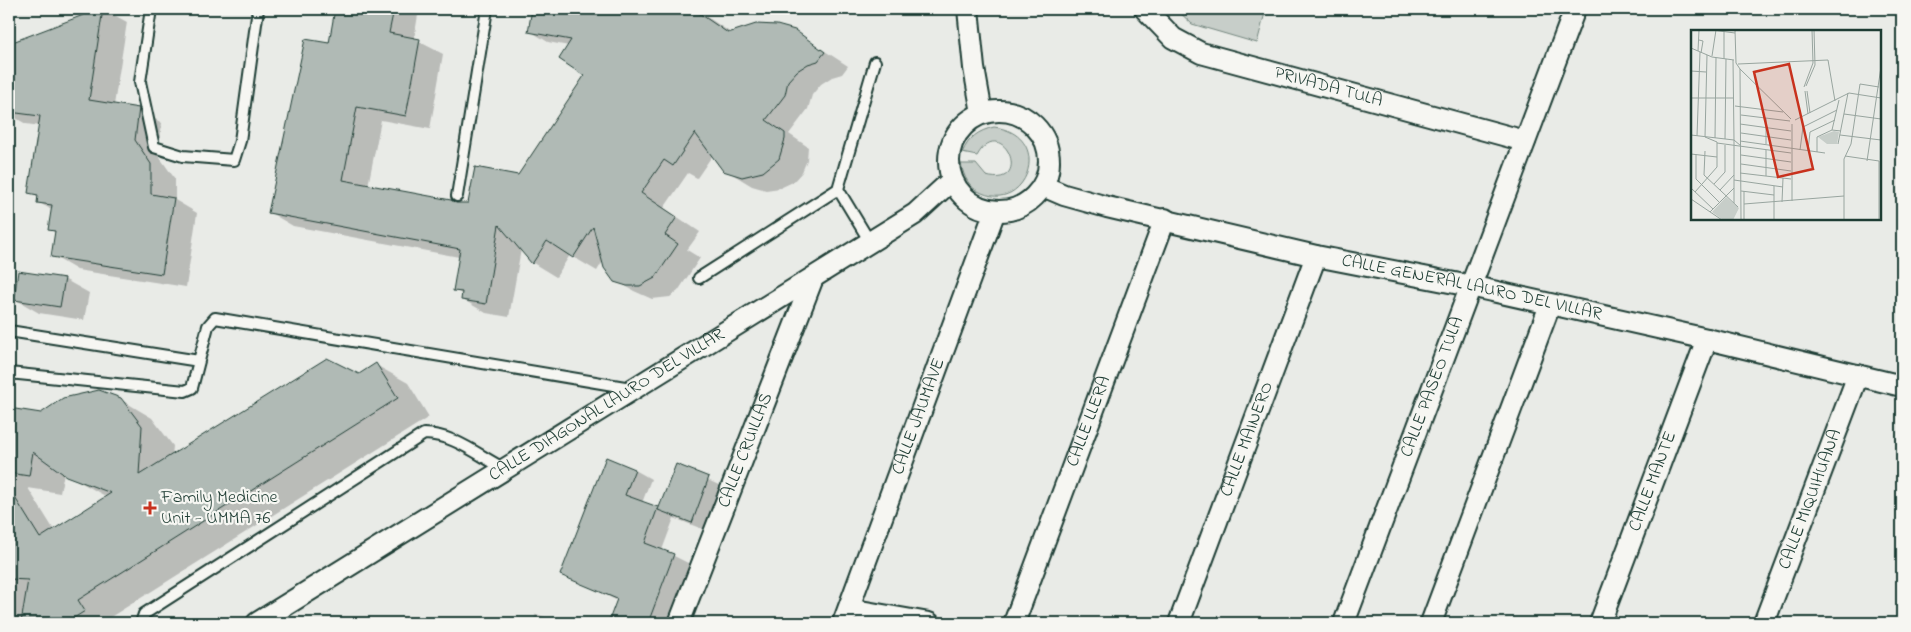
<svg xmlns="http://www.w3.org/2000/svg" width="1911" height="632" font-family="'Indie Flower',sans-serif">
<style>
.green{fill:#c7cec9;stroke:#73867e}
.shadow{fill:#0003;fill-rule:evenodd}
.building{fill:#b0bab5;stroke:#1f3d34}
.lines{fill:none;stroke-linecap:round;stroke-linejoin:round}
.lane-casing{stroke:#1f3d34;stroke-width:14}
.street-casing{stroke:#1f3d34;stroke-width:24}
.lane{stroke:#f6f6f2;stroke-width:10}
.street{stroke:#f6f6f2;stroke-width:20}
.poi-dot{fill:#c8321e;stroke:#f6f6f2;stroke-width:2}
.labels{text-anchor:middle;dominant-baseline:central;stroke-width:4.5;stroke-linejoin:round;paint-order:stroke}
.street-label{font-size:18px;fill:#1f3d34;stroke:#f6f6f2}
.poi-label{font-size:18px;fill:#1f3d34;stroke:#f6f6f2;text-anchor:start}
.inset-road{fill:none;stroke:#98a59f;stroke-width:1}
.view{fill:#c8321e;fill-opacity:0.15;stroke:#c8321e;stroke-width:2.5}
.inset-edge{fill:none;stroke:#1f3d34;stroke-width:2.5}
</style>
<rect width="100%" height="100%" fill="#e9ebe7"/>
<filter id="ink" filterUnits="userSpaceOnUse"><feTurbulence type="fractalNoise" baseFrequency=".02" numOctaves="2"/><feDisplacementMap in="SourceGraphic" scale="10" xChannelSelector="R" yChannelSelector="G"/><feConvolveMatrix kernelMatrix="1 2 1 2 8 2 1 2 1" color-interpolation-filters="sRGB"/></filter>
<g filter="url(#ink)">
<!-- green -->
<path class="green" d="M 1176,9 L 1266,9 L 1257,43 L 1192,24 Z
M 994,127 C 1055,135 1027,213 982,193 C 969,188 964,177 961,164 L 976,164 L 986,176 C 1035,189 1002,111 977,156 L 962,153 C 969,137 978,131 994,127 Z"/>
<!-- shadow -->
<path class="shadow" d="M 103,9 L 127,22 L 114,105 L 138,109 L 162,123 L 158,155 L 175,179 L 175,200 L 197,213 L 186,287 L 77,270 L 53,256 L 56,233 L 49,229 L 52,210 L 38,202 L 39,198 L 30,192 L 40,126 L 26,124 L 9,114 L 9,63 L 12,44 Z
M 368,9 L 419,9 L 414,39 L 443,54 L 430,129 L 381,120 L 368,186 L 456,204 L 469,204 L 518,177 L 586,76 L 569,46 L 548,42 L 530,31 L 534,9 L 590,9 L 589,16 L 594,9 L 698,9 L 697,10 L 731,33 L 794,31 L 848,66 L 842,74 L 832,77 L 821,84 L 812,95 L 808,109 L 789,134 L 808,147 L 807,160 L 802,172 L 793,182 L 780,188 L 766,190 L 752,186 L 719,166 L 712,156 L 697,178 L 688,173 L 664,208 L 700,232 L 687,250 L 700,258 L 678,291 L 670,297 L 652,299 L 634,291 L 610,277 L 603,261 L 597,271 L 570,255 L 556,277 L 533,263 L 521,249 L 509,317 L 486,313 L 462,299 L 463,295 L 455,290 L 459,257 L 293,226 L 269,212 L 330,45 L 364,30 Z
M 64,279 L 89,293 L 84,320 L 39,313 L 15,299 Z
M 376,365 L 408,383 L 429,417 L 109,618 L 112,623 L 9,623 L 9,409 L 41,414 L 120,399 L 152,418 L 173,446 L 172,456 L 359,376 ZM 64,473 L 107,497 L 54,530 L 28,488 L 60,493 Z
M 677,466 L 721,486 L 705,530 L 674,518 L 662,550 L 690,564 L 666,623 L 609,623 L 618,601 L 562,574 L 635,470 L 651,479 L 642,503 L 660,510 Z
M 536,614 L 563,623 L 532,623 Z"/>
<!-- building -->
<path class="building" d="M 99,9 L 103,9 L 89,100 L 139,108 L 135,140 L 151,164 L 151,194 L 174,198 L 162,274 L 51,257 L 55,231 L 48,230 L 52,205 L 37,203 L 38,195 L 28,193 L 40,116 L 9,112 L 10,43 Z
M 335,9 L 394,9 L 389,33 L 420,39 L 406,116 L 357,107 L 343,180 L 451,200 L 456,203 L 468,203 L 475,167 L 518,175 L 584,76 L 559,59 L 571,40 L 528,32 L 532,9 L 693,9 L 728,33 L 756,24 L 777,25 L 795,30 L 825,52 L 818,61 L 808,64 L 797,71 L 788,81 L 785,95 L 766,120 L 785,133 L 785,139 L 779,159 L 763,172 L 742,177 L 723,171 L 695,133 L 673,166 L 664,160 L 641,193 L 677,217 L 665,235 L 678,244 L 655,278 L 640,286 L 627,286 L 614,282 L 604,268 L 593,227 L 573,258 L 547,241 L 532,264 L 499,225 L 486,304 L 461,300 L 462,292 L 453,291 L 460,249 L 268,213 L 305,39 L 329,43 Z
M 18,271 L 65,278 L 60,307 L 14,300 Z
M 327,358 L 359,374 L 376,363 L 398,398 L 78,600 L 85,611 L 66,623 L 21,623 L 28,580 L 9,579 L 9,488 L 40,538 L 111,493 L 66,476 L 33,452 L 29,476 L 9,473 L 9,408 L 41,413 L 63,398 L 99,390 L 121,398 L 142,426 L 139,475 Z
M 606,457 L 635,469 L 625,495 L 658,507 L 645,543 L 674,554 L 648,623 L 608,623 L 617,599 L 560,575 Z
M 676,464 L 709,477 L 692,523 L 658,510 Z"/>
<g class="lines">
<!-- lane casing -->
<g class="lane-casing">
<path id="lane" d="M 151,9 L 140,82 L 154,147 L 183,156 L 234,160 L 240,141 L 258,9
M 838,189 L 870,242
M 457,196 L 487,9
M 699,278 L 838,189 L 875,62
M 9,331 L 199,361
M 9,373 L 185,391 L 192,388 L 208,326 L 215,318 L 631,388
M 141,623 L 144,614 L 424,434 C 454,434 479,456 505,469"/>
</g>
<!-- street casing -->
<g class="street-casing">
<g id="street">
<path d="M 968,9 L 974,68 L 982,113"/>
<path id="s1" d="M 1145,9 L 1173,38 L 1201,53 L 1525,141"/>
<circle cx="999" cy="161" r="50"/>
<path id="s2" d="M 1043,186 L 1064,195 L 1107,207 L 1316,256 L 1470,286 L 1707,339 L 1902,386"/>
<path d="M 849,609 L 929,623"/>
<path id="s3" d="M 257,623 L 915,214 L 952,180"/>
<path id="s4" d="M 679,623 L 813,278"/>
<path id="s5" d="M 843,623 L 995,211"/>
<path id="s6" d="M 1014,623 L 1165,219"/>
<path id="s7" d="M 1179,623 L 1316,256"/>
<path id="s8" d="M 1344,623 L 1575,9"/>
<path d="M 1431,623 L 1550,305"/>
<path id="s9" d="M 1600,623 L 1707,339"/>
<path id="s10" d="M 1764,623 L 1858,375"/>
</g>
</g>
<!-- lane -->
<use href="#lane" class="lane"/>
<!-- street -->
<use href="#street" class="street"/>
</g>
</g>
<!-- markers -->
<path class="poi-dot" d="M147.5 500.5h5v5h5v5h-5v5h-5v-5h-5v-5h5z"/>
<g class="labels">
<!-- street labels -->
<g class="street-label">
<text stroke="none"><textPath href="#s1" startOffset="204">PRIVADA TULA</textPath></text>
<text stroke="none"><textPath href="#s2" startOffset="441">CALLE GENERAL LAURO DEL VILLAR</textPath></text>
<text stroke="none"><textPath href="#s8" startOffset="252">CALLE PASEO TULA</textPath></text>
<text stroke="none"><textPath href="#s3" startOffset="412">CALLE DIAGONAL LAURO DEL VILLAR</textPath></text>
<text stroke="none"><textPath href="#s5" startOffset="220">CALLE JAUMAVE</textPath></text>
<text stroke="none"><textPath href="#s6" startOffset="215">CALLE LLERA</textPath></text>
<text stroke="none"><textPath href="#s7" startOffset="196">CALLE MAINERO</textPath></text>
<text stroke="none"><textPath href="#s4" startOffset="185">CALLE CRUILLAS</textPath></text>
<text stroke="none"><textPath href="#s9" startOffset="151">CALLE MANTE</textPath></text>
<text stroke="none"><textPath href="#s10" startOffset="132">CALLE MIQUIHUANA</textPath></text>
</g>
<!-- poi labels -->
<g class="poi-label">
<text x="161" y="498">Family Medicine<tspan x="161" dy="21">Unit - UMMA 76</tspan></text>
</g>
</g>
<!-- overview -->
<g transform="translate(1691 30)">
<rect width="190" height="190" fill="#e9ebe7"/>
<path d="M 143,101 L 148,102 L 146,114 L 136,114 L 127,107 ZM 35,167 L 48,178 L 42,190 L 32,190 L 21,182 Z" fill="#c7cec9"/>
<path class="inset-road" d="M 21,0 L 44,3M 44,0 L 45,33 L 49,39 L 50,190M 155,0 L 182,0M 8,10 L 12,11 L 10,23M 0,18 L 21,27 L 43,30M 7,21 L 8,0M 16,25 L 14,107 L 26,112M 21,26 L 25,0M 33,29 L 33,0M 42,30 L 43,110 L 50,116M 47,34 L 137,30 L 144,71M 49,39 L 100,89M 0,41 L 15,42M 115,56 L 124,35 L 123,0M 113,57 L 122,33 L 121,0M 114,61 L 117,84M 116,61 L 119,83M 0,68 L 42,68M 44,76 L 92,82M 153,84 L 190,89M 50,85 L 99,91M 75,88 L 75,114M 104,90 L 158,63 L 190,68M 49,94 L 100,101M 141,100 L 148,70M 50,103 L 100,110M 0,105 L 43,110M 149,105 L 190,110M 6,106 L 9,22M 24,108 L 25,28M 34,109 L 35,29M 43,110 L 43,173M 49,111 L 134,123M 26,113 L 100,123M 147,114 L 157,63M 109,120 L 112,97 L 146,80M 14,121 L 13,145 L 47,177M 117,121 L 119,102 L 144,90M 126,122 L 126,107 L 141,100 L 150,101M 0,124 L 26,127M 5,124 L 5,149 L 28,172M 50,125 L 100,132M 154,126 L 188,131 L 188,190M 176,131 L 190,37M 50,134 L 100,141M 49,143 L 100,149M 75,146 L 75,120M 43,150 L 92,157M 23,154 L 34,142 L 34,115M 83,156 L 83,190M 0,158 L 22,179M 29,160 L 43,145M 50,161 L 83,165M 4,162 L 26,137 L 26,112M 0,169 L 31,190M 101,171 L 101,94M 91,172 L 92,148M 53,174 L 153,166M 19,182 L 43,158M 53,190 L 53,161M 153,190 L 153,129 L 160,114 L 169,54 L 188,57"/>
<path class="view" d="M 98,34 L 122,139 L 87,147 L 63,42 Z"/>
<rect width="190" height="190" class="inset-edge"/>
</g>
<!-- margin -->
<rect width="1911" height="632" fill="none" stroke="#f6f6f2" stroke-width="30"/>
<rect x="15" y="15" width="1881" height="602" fill="none" stroke="#1f3d34" stroke-width="2" filter="url(#ink)"/>
</svg>
